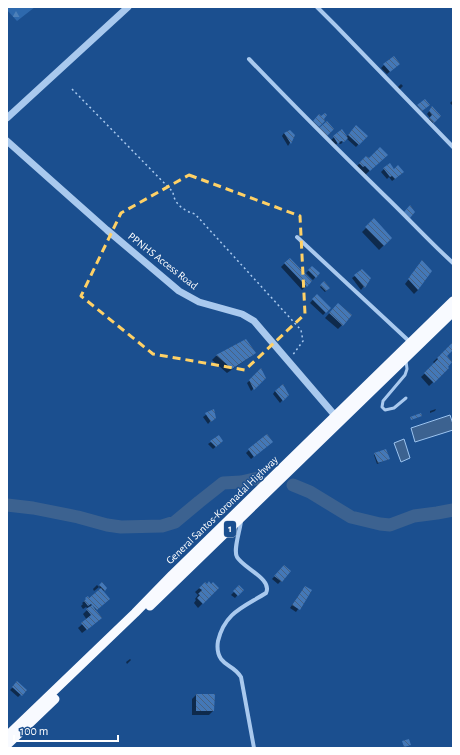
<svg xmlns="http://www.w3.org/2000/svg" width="460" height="755" font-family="'Alegreya Sans',sans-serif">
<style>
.forest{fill:url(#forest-firs)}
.water{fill:#3c6290;stroke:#9cc4f0}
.shadow{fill:#0007}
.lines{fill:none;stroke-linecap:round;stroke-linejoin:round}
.river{stroke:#3c6290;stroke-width:13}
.building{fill:url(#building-back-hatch)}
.path{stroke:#a9c9ee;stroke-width:1.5;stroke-dasharray:2 3;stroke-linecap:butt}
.service{stroke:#a9c9ee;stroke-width:3}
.minor{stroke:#a9c9ee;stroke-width:4}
.tertiary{stroke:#a9c9ee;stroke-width:7}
.trunk{stroke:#f8faff;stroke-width:9}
.marked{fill:none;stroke:#ffd166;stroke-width:3;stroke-dasharray:8 5;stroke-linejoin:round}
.labels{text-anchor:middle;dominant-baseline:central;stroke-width:3;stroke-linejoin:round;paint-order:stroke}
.shield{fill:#1b4f8f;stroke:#bbcadd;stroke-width:1}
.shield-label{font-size:10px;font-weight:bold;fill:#fff}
.street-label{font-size:11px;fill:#fff;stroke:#1b4f8f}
</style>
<defs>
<pattern id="forest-firs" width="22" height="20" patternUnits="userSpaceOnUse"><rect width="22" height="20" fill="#2e69ad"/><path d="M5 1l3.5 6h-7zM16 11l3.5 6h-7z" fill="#4d80b9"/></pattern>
<pattern id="building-back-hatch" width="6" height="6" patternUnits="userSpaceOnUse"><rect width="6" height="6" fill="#4478b7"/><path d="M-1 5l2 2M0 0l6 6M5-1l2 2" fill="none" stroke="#486282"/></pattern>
</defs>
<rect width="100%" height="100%" fill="#1b4f8f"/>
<!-- forest -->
<path class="forest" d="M 7,7 L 35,7 L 17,21 L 7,10 Z"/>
<!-- water -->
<path class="water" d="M 450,415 L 453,424 L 453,430 L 415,442 L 411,428 Z
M 404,439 L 410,458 L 401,462 L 394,443 Z"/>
<!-- shadow -->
<path class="shadow" d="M 384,65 L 396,66 L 387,74 L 381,68 Z
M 401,84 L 403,86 L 399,90 L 397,88 Z
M 453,100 L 453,106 L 450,103 Z
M 432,108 L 440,116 L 430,125 L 427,121 L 430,118 L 427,114 Z
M 356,127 L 366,136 L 356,147 L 346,138 L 341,144 L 338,143 L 335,145 L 331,140 L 342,130 L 346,137 Z
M 284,133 L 294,136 L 288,146 L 282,136 Z
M 386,155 L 365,175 L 356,167 L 366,157 L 369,160 Z
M 389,164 L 400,175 L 392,181 L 389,177 L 387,179 L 381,172 Z
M 374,220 L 391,238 L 379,250 L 362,232 Z
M 422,262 L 418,290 L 414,294 L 405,284 Z
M 285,263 L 311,281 L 302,290 L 281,267 Z
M 312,267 L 319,273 L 313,280 L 306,273 Z
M 355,276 L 370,278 L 361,290 L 352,278 Z
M 324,283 L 329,288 L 325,292 L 320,287 Z
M 317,295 L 330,308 L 323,315 L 310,303 Z
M 334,308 L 342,325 L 338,329 L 325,318 Z
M 246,340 L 250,357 L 227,373 L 212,360 L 216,356 Z
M 453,343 L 453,349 L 445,357 L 448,368 L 429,386 L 421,377 L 435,364 L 433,362 Z
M 261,370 L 265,378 L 251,391 L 247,383 Z
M 275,391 L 288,394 L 280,403 L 273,394 Z
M 436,409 L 435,411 L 430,413 L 430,411 Z
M 213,410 L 214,417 L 208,424 L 203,417 Z
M 211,442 L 219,444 L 213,449 L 208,444 Z
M 269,444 L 251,459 L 246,453 L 249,450 Z
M 375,454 L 388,459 L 377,464 L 374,455 Z
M 284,566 L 290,571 L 278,584 L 272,579 Z
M 205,583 L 207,585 L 218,588 L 198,608 L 194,603 L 196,600 L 195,599 L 198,595 L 195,592 Z
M 102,584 L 106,588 L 103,591 L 109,599 L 95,611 L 96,622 L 82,633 L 78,628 L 87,620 L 83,614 L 88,609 L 86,607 L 83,609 L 81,606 L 83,604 L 82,603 L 101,589 L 99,587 Z
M 97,585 L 99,587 L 94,591 L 93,589 Z
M 239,587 L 242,590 L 235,598 L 231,595 Z
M 303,589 L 311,591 L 296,612 L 290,608 Z
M 130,659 L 131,660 L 127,664 L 126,662 Z
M 17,683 L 25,690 L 18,697 L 10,690 Z
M 196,695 L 213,711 L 209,715 L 192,715 L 192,699 Z"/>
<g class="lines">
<!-- river -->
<path class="river" d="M 293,485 L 310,492 L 351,517 L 380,524 L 390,525 L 414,516 L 437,513 L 453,510
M 7,505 L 33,508 L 78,517 L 107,525 L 121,527 L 162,526 L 175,522 L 199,502 L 223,483 L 241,482 L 259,478"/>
</g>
<!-- building -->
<path class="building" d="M 394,56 L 400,64 L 390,72 L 383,64 Z
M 425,99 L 430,105 L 422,111 L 417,105 Z
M 432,106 L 441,116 L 434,123 L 429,118 L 432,115 L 429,111 Z
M 325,113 L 327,115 L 324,119 L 325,121 L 319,127 L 313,121 L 319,114 L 321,116 Z
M 327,121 L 334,129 L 327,136 L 319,128 Z
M 356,125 L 368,136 L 359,145 L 348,135 Z
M 342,129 L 348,138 L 344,142 L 341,141 L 338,144 L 333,136 Z
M 290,130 L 295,135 L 291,144 L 284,133 Z
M 380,147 L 388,155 L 370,171 L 365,166 L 363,167 L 359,163 L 366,156 L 369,158 Z
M 390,163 L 394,169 L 398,165 L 404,172 L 395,179 L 392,176 L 390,177 L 383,168 Z
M 410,205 L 415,212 L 410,218 L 404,212 Z
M 374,218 L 392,238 L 384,246 L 365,227 Z
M 290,258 L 312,281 L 307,287 L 284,263 Z
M 422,260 L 432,271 L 418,290 L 408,279 Z
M 312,266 L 320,273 L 316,278 L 308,270 Z
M 362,269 L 371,278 L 365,288 L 354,275 Z
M 324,281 L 330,288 L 326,291 L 320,285 Z
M 317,294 L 331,308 L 326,313 L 312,299 Z
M 338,303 L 352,315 L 343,326 L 329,313 Z
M 246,339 L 256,353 L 232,369 L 216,355 Z
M 453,342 L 453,350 L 447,356 L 452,362 L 448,367 L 449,368 L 434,383 L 424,373 L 438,359 L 437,358 Z
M 261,368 L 266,378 L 254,390 L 249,380 Z
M 283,384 L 289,395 L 283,401 L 275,391 Z
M 214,409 L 216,418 L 211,422 L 205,413 Z
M 421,413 L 422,416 L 411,420 L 410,417 Z
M 267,434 L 273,442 L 254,457 L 248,449 Z
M 219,435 L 223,441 L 216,447 L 210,441 Z
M 386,449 L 390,459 L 378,463 L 374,453 Z
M 284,565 L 291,571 L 282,582 L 274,576 Z
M 209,581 L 211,584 L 213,582 L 219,588 L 203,604 L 197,598 L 200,595 L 198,594 L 202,590 L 199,588 L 205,582 L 207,584 Z
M 102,582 L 107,588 L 105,591 L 99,585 Z
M 239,585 L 244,590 L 238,596 L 233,591 Z
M 305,586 L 312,590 L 300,610 L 292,605 Z
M 101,588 L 110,599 L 97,610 L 91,604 L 88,606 L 84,601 L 86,599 L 85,598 L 88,596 L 89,598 Z
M 92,605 L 102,618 L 87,630 L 81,623 L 91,615 L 86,609 Z
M 17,681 L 27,690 L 22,696 L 12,687 Z
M 196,694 L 215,694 L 214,711 L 196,711 Z
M 409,739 L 411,745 L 404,747 L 402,741 Z"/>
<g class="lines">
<!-- path -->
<path class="path" d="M 72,89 L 173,192 C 174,204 184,211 195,214 L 301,330 L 303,341 L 292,356"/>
<!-- service -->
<path class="service" d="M 406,361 L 407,369 L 405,375 L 383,401 L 382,407 L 385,410 L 394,408 L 406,398"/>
<!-- minor -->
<path class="minor" d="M 317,7 L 336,26 L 453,147
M 249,59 C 293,105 338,150 384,195 C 407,217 429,241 453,263
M 297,237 L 410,342
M 241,521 C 240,531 233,550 237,557 C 243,568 273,579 266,593 C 244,607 225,612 218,641 C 217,647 217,653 221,659 C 227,667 234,666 241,677 L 254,748"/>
<!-- tertiary -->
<path class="tertiary" d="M 7,118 L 128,7
M 7,141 L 107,230 L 179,291 L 199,302 L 242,314 L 254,321 L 338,419"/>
<!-- trunk -->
<path class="trunk" d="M 150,606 L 453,312
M 7,736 L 135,613 L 172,575 L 453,301
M 7,745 L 55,699"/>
</g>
<!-- marked area -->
<path class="marked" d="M 189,175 L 300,216 L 305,314 L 245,370 L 153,354 L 81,296 L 121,213 Z"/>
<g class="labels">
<!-- shield labels -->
<rect class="shield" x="224" y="521" width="12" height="16" rx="3"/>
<g class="shield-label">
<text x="230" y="529">1</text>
</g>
<!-- street labels -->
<g class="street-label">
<text transform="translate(163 261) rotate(38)">PPNHS Access Road</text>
<text transform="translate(222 510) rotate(-44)">General Santos-Koronadal Highway</text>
</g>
</g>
<!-- border -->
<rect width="460" height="755" fill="none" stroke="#ffffff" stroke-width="16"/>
<!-- scale -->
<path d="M14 735v6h104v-6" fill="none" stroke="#ffffff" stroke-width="2"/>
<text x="20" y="735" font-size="12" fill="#ffffff" stroke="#1b4f8f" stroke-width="3" paint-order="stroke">100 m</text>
</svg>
